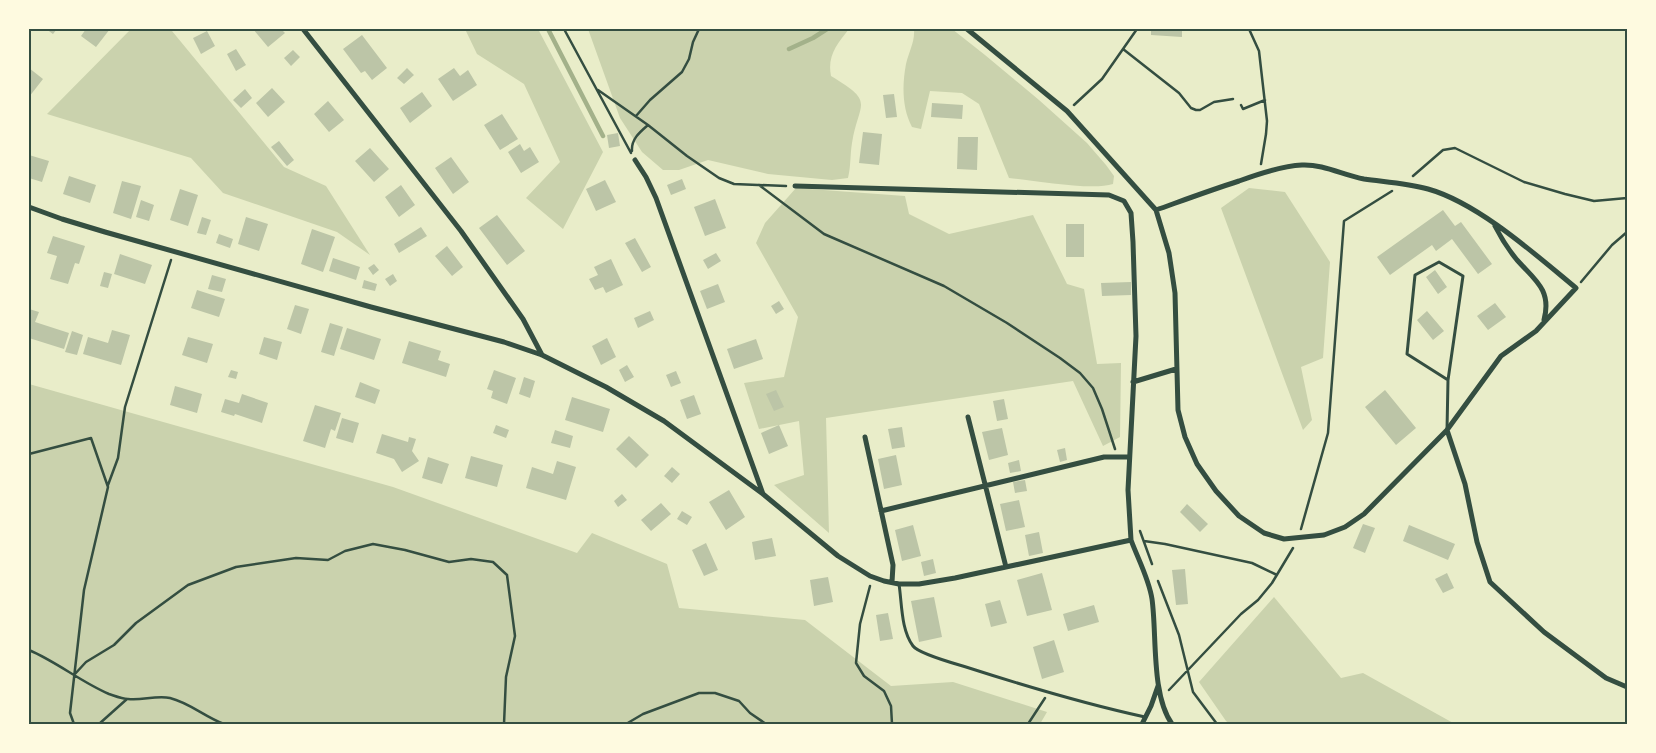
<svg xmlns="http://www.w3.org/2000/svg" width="1656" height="753" font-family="Roboto,sans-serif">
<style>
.green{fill:#cad2ad}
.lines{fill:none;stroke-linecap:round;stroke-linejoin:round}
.stream{stroke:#a3b18a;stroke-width:4.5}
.building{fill:#bcc5a7}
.path{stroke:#344e41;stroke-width:2.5}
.service{stroke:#344e41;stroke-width:3}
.minor{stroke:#344e41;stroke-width:5}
.neatline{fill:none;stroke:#344e41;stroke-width:2}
</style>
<rect width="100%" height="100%" fill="#e9edc9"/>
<!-- green -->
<path class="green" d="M 131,29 L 173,29 L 172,31 L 284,167 L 326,186 L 370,255 L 337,232 L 223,193 L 191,158 L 47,114 Z
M 465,29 L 538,29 L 603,152 L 563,229 L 526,198 L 560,162 L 524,84 L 477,54 Z
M 588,29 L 849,29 C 837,44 827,56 831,76 C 876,103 859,101 852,143 C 850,155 851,166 848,178 L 832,180 L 768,174 L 708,160 L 679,170 L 663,170 L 642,152 L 620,118 Z
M 914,29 L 952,29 L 985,55 L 1039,100 L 1087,143 L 1106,165 L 1114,176 L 1113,184 C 1091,191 1035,180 1009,178 L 979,104 L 962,93 L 930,91 L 921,129 L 912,127 C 902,108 902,85 906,64 C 909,51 915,42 914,29 Z
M 796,188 L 905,196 L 909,214 L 949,234 L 1033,215 L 1067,284 L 1084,289 L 1097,364 L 1121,363 L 1120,437 L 1103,446 L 1073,381 L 826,418 L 829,533 L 774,485 L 804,475 L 799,421 L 759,429 L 744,383 L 784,377 L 798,317 L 756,243 L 765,223 Z
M 1249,188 L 1285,192 L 1330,262 L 1323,358 L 1301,367 L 1312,420 L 1303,430 L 1221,208 Z
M 29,384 L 393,487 L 577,553 L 592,533 L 667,564 L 679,608 L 805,620 L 891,686 L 953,682 L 1047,712 L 1040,724 L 29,724 Z
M 1274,597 L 1341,678 L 1363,673 L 1455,724 L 1230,724 L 1226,721 L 1199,682 Z"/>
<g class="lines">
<!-- stream -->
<path class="stream" d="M 548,29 L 603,136
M 789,49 L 813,38 L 827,29"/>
</g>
<!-- building -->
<path class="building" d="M 46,29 L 57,29 L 53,34 Z
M 86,29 L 110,29 L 96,47 L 81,36 Z
M 253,29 L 281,29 L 285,33 L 268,47 Z
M 1151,29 L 1182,29 L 1182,37 L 1151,35 Z
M 207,31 L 215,46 L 201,54 L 193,38 Z
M 362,35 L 387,68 L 372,80 L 365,71 L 361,73 L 343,49 Z
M 236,49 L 246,65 L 236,71 L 227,54 Z
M 293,50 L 300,57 L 291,66 L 284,58 Z
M 29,68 L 43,79 L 29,97 Z
M 407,68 L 414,75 L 404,84 L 397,78 Z
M 454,68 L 460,76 L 468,70 L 477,85 L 453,101 L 438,79 Z
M 272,88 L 285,102 L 268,117 L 256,103 Z
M 245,89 L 252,98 L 241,108 L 233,100 Z
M 422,92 L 432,106 L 410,123 L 400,108 Z
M 894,94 L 897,117 L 886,118 L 883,95 Z
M 328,101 L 344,120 L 329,132 L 314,114 Z
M 932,103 L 963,105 L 962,119 L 931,117 Z
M 502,114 L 518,139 L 500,150 L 484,125 Z
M 863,132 L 882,134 L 879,165 L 859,163 Z
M 618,133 L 620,146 L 609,148 L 607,135 Z
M 958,137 L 978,137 L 977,170 L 957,169 Z
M 279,141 L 294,160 L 287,166 L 271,147 Z
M 520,144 L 524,151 L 530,147 L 539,162 L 521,173 L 508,152 Z
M 370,148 L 389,169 L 374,182 L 355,161 Z
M 29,155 L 49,161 L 42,182 L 29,178 Z
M 451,157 L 469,182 L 453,194 L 435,168 Z
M 69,176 L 96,185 L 90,203 L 63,194 Z
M 682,179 L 686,189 L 671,195 L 667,185 Z
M 605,180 L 616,202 L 596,211 L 586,189 Z
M 122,181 L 141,186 L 131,219 L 113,213 Z
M 401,185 L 415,205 L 399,217 L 385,197 Z
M 180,189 L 198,195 L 188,226 L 170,220 Z
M 715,199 L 726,228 L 705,236 L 694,207 Z
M 141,200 L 154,205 L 149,221 L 136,217 Z
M 1443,210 L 1455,226 L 1461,222 L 1492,264 L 1478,274 L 1452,239 L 1436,251 L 1432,245 L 1390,275 L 1377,257 Z
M 497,215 L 525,251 L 507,265 L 479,228 Z
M 202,217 L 211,220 L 206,235 L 197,233 Z
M 246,217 L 268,224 L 259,251 L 238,244 Z
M 1066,224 L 1084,224 L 1084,257 L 1066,257 Z
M 421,227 L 427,236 L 399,253 L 394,244 Z
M 312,229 L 335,237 L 323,272 L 301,264 Z
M 219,234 L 233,239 L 230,248 L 216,243 Z
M 53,236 L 85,246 L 79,264 L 75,263 L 68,284 L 50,279 L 57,256 L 47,253 Z
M 635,238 L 651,267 L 642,272 L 625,243 Z
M 447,246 L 463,267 L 452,276 L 435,256 Z
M 716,253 L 721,261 L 708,269 L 703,260 Z
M 120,254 L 152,265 L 145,284 L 114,274 Z
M 333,258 L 360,267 L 356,280 L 329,271 Z
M 611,259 L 623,285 L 606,293 L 603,287 L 595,290 L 589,279 L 598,275 L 594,267 Z
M 374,264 L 379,270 L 373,275 L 368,268 Z
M 1435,270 L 1447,287 L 1438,294 L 1426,277 Z
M 104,272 L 112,274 L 108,288 L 100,286 Z
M 393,274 L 397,281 L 390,286 L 385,279 Z
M 212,275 L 226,279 L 222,292 L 208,289 Z
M 364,280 L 377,284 L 375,291 L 362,288 Z
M 1131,282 L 1131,295 L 1102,296 L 1101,283 Z
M 718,284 L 725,302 L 707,309 L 700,291 Z
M 197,290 L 225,299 L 219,317 L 191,308 Z
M 779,301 L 784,309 L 776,314 L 771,306 Z
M 1495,303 L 1506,317 L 1488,330 L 1477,316 Z
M 295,305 L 309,309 L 301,334 L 287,329 Z
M 29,309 L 39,312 L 35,322 L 69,333 L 64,349 L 29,338 Z
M 650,311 L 654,320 L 638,328 L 634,318 Z
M 1427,311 L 1444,331 L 1433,340 L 1417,320 Z
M 330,323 L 343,327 L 334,356 L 321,352 Z
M 347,328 L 381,339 L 374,360 L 340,349 Z
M 112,330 L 130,335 L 121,365 L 83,354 L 88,337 L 108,343 Z
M 72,331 L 83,335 L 77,355 L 65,352 Z
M 188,337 L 213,344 L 207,363 L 182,355 Z
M 264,337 L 282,342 L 277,360 L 259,354 Z
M 607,338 L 616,357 L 601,365 L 592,346 Z
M 756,339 L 763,359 L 734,369 L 727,349 Z
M 409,341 L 441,351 L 438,360 L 450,364 L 446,377 L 402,363 Z
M 627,365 L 634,377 L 625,382 L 619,370 Z
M 231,370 L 238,372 L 236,379 L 228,377 Z
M 494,370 L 516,378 L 507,404 L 491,398 L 493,391 L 487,389 Z
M 676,371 L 681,383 L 671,387 L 666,375 Z
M 524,377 L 535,381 L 530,398 L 519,394 Z
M 360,382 L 380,390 L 375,404 L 355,397 Z
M 175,386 L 202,394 L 197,413 L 170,405 Z
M 776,390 L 784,407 L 774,411 L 766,394 Z
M 1385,390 L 1416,428 L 1396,445 L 1365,407 Z
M 242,394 L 268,403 L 262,423 L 235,414 L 234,416 L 221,412 L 225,399 L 239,403 Z
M 694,395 L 701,414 L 687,419 L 680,400 Z
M 572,397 L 610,409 L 603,432 L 565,420 Z
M 1004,399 L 1008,419 L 997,421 L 993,401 Z
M 315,405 L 341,413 L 335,431 L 331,429 L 325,448 L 303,441 Z
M 342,418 L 359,423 L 353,443 L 336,438 Z
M 496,425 L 509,430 L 506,438 L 493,433 Z
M 779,425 L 788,446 L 769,454 L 761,433 Z
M 902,427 L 905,447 L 892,449 L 888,429 Z
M 1002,428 L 1008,455 L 989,460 L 982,432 Z
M 555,430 L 573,436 L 570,448 L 551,443 Z
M 382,434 L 408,442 L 409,437 L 416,439 L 412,451 L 419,461 L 402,472 L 394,459 L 376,453 Z
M 629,436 L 649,455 L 636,468 L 616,449 Z
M 1065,448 L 1067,460 L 1060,462 L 1057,450 Z
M 896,455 L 902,485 L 884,489 L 878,459 Z
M 471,456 L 503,465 L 497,487 L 465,478 Z
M 428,457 L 449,464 L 442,484 L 422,478 Z
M 1019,460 L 1021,471 L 1010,473 L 1008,463 Z
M 557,461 L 576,467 L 566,500 L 526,488 L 532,467 L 553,474 Z
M 672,467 L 680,474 L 672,483 L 664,476 Z
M 1025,480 L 1027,491 L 1015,493 L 1013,482 Z
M 729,490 L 745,517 L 726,530 L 709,502 Z
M 622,494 L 627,500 L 618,507 L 614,501 Z
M 1019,500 L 1025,527 L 1006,531 L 1000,504 Z
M 661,503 L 671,514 L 651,531 L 641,520 Z
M 1187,504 L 1208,524 L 1200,532 L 1180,512 Z
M 682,511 L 692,517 L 687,525 L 677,519 Z
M 1363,524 L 1375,528 L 1365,553 L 1353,548 Z
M 913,525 L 921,556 L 902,561 L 895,530 Z
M 1409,525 L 1455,544 L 1448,560 L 1403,541 Z
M 1039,532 L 1043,553 L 1029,556 L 1025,535 Z
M 772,538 L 776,556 L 755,560 L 752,542 Z
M 706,543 L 718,570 L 704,576 L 692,550 Z
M 933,559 L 936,573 L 924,576 L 921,562 Z
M 1185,569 L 1188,604 L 1176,605 L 1172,570 Z
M 1042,573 L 1052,610 L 1027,616 L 1017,580 Z
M 1447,573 L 1454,588 L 1443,593 L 1435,579 Z
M 828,577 L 833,602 L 814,606 L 810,580 Z
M 934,597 L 942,637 L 919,642 L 911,601 Z
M 1000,600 L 1007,623 L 991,627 L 985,604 Z
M 1094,605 L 1099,622 L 1068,631 L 1063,614 Z
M 888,613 L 893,639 L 880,641 L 876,615 Z
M 1054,640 L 1064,672 L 1042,679 L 1033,647 Z"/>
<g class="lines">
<!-- path -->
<path class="path" d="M 564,29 L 631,153
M 1249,29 L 1259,51 L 1267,121 L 1266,134 L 1261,164
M 1123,49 L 1179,93 L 1191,108 L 1196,110 L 1200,110 L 1214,102 L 1233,99
M 598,90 L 648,125 L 687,156 L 719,178 L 734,184 L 786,186
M 1074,105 L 1102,79 L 1137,29
M 1241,105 L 1243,109 L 1265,100
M 636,116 L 650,100 L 682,72 L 689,59 L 693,42 L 699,29
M 632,151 C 631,139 640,132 648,125
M 1413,176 L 1443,150 L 1455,148 L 1524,182 L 1565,194 L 1594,201 L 1627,198
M 759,185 L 824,234 L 944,286 L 1007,323 L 1060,358 L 1080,373 L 1093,388 L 1102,409 L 1115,449
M 1581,282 L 1612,245 L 1627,232
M 29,454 L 91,438 L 108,487 L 84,590 L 70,713 L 74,724
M 108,485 L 118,458 L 125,407 L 171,260
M 1301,529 L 1328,433 L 1344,221 L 1392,191
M 1140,531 L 1152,564
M 1144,541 L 1165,544 L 1252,563 L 1277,575
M 1158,581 L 1179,635 L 1193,692 L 1217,724
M 870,586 L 860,624 L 856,663 L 864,676 L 884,691 L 891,706 L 892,724
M 29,650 C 57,662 81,682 109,694 C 115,696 122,699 128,699 C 141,701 156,695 170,698 C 190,703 205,717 224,724
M 74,675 L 86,662 L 114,645 L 136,623 L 188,585 L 236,567 L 296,558 L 328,560 L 345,551 L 373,544 L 405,550 L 449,562 L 471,559 L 493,562 L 507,575 L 515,636 L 506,677 L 504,724
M 1169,690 L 1241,614 L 1258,600 L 1272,583 L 1293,548
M 99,724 L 127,699
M 626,724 L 643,714 L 699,693 L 715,693 L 739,701 L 750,713 L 766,724
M 1028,724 L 1045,698"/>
<!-- service -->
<path class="service" d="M 1447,430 L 1448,380 L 1463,276 L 1439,262 L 1415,275 L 1407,354 L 1448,380
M 899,584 C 902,604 901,630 913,646 C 919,654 956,664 966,667 C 1025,686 1085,704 1145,717"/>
<!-- minor -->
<path class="minor" d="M 303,29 L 461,231 L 523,319 L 542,355
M 967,29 L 1067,111 L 1156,210 L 1169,253 L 1175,293 L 1178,410 L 1185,437 L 1197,464 L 1216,491 L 1239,516 L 1264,533 L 1284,539 L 1324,535 L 1345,527 L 1364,514 L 1447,430 L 1501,356 L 1536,331 L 1576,288 C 1536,255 1478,203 1428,189 C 1407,183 1386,182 1364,179 C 1343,175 1323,164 1302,165 C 1281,166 1258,174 1239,181 C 1211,190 1184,200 1156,210
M 635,160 L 646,177 L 656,198 L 763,494
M 795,186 L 1109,195 L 1124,201 L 1131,213 L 1133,242 L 1136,336 L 1128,490 L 1131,540
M 29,207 L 62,219 L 105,232 L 371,307 L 504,342 L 542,355 L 606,387 L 664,421 L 763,494 L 838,556 L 870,576 L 884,581 L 899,584 L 919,584 L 955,578 L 1131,540 C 1138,559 1149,579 1152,599 C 1157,634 1151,695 1172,724
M 1495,226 C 1501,238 1508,249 1517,260 C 1535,280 1552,290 1544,320
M 1133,382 L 1176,369
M 968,417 L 1006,567
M 1447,430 L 1465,484 L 1477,542 L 1490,582 L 1544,632 L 1606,678 L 1627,687
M 865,437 L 893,565 L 892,582
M 881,511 L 1104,457 L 1128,457
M 1142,724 L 1151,706 L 1158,686"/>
</g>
<!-- border -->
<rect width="1656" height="753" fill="none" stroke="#fefae0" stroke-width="60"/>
<rect x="30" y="30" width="1596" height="693" class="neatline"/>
</svg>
